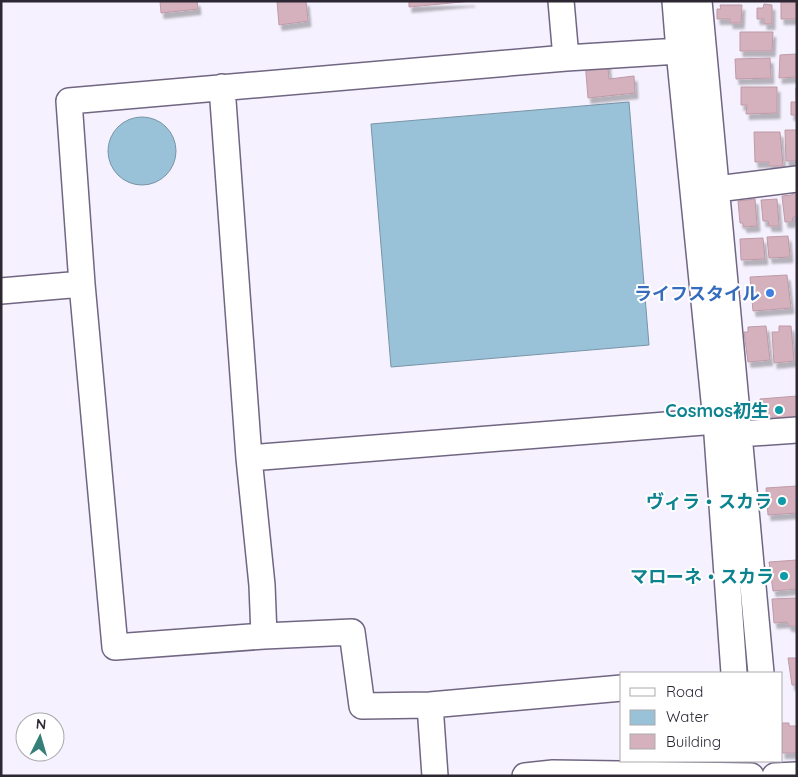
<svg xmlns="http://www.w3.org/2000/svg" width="798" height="777" font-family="Quicksand,'Noto Sans JP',sans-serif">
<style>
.water{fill:#99c2d8;stroke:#7894a6}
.building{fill:#d5b1bd;stroke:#be9aa7;filter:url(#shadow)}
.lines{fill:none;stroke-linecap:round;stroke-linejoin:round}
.minor-casing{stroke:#706682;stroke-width:28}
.minor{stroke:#fff;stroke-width:25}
.shop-dot{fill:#3f7fe0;stroke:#fff;stroke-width:2}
.culture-dot{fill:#0f9aa8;stroke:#fff;stroke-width:2}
.labels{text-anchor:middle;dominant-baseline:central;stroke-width:4;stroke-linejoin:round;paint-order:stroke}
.shop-label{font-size:18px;font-weight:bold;fill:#366cbe;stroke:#fff;text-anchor:end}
.culture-label{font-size:18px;font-weight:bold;fill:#0d838f;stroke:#fff;text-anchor:end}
</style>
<defs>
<filter id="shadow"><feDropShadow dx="3" dy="5.5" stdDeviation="1" flood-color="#0004"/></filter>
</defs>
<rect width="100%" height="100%" fill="#f5f1fe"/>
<!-- water -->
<path class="water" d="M 629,102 L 649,345 L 391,367 L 371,124 Z
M108 151a34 34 0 1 1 68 0a34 34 0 1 1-68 0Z"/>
<!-- building -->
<path class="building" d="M 160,1 L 197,1 L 198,9 L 161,13 Z
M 277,1 L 306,1 L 308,21 L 279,25 Z
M 409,1 L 472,1 L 409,7 Z
M 781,1 L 797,1 L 797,19 L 781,19 Z
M 764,4 L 772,5 L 772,24 L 764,24 L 764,19 L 757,19 L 757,8 L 763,8 Z
M 720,5 L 742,5 L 741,23 L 730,23 L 730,19 L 717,19 L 717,9 L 721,9 Z
M 740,32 L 773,32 L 772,51 L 740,51 Z
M 796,54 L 796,77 L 779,78 L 780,55 Z
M 607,58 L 609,79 L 634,76 L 635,93 L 588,98 L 585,61 Z
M 770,58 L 771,78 L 736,79 L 735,59 Z
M 741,87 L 777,87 L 777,113 L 746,114 L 747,105 L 741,105 Z
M 796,88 L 797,115 L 791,115 L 791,102 L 796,102 Z
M 785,130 L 797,130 L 797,161 L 786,161 Z
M 754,132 L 780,132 L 783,166 L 769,166 L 769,162 L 755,162 Z
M 792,190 L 797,190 L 797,217 L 793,217 L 792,222 L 785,222 L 782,196 L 792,195 Z
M 755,199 L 757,226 L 744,227 L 743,223 L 740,223 L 738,201 Z
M 777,199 L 779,226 L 769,226 L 768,221 L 763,221 L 761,200 Z
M 788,236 L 790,257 L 769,258 L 767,237 Z
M 763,238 L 765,259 L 741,260 L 740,239 Z
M 787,275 L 791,308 L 753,311 L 750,277 Z
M 766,326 L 770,360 L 748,362 L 744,332 L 748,332 L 748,327 Z
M 779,326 L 791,326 L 794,361 L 774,363 L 772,332 L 779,332 Z
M 797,396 L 797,421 L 763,423 L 760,399 Z
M 797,486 L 797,513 L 768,515 L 766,488 Z
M 797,560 L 797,589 L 773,591 L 769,562 Z
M 797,598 L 797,626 L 789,626 L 787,622 L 774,623 L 772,599 Z
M 788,658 L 797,658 L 797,685 L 792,685 Z
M 782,723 L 789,723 L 789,726 L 797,726 L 797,753 L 782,753 Z"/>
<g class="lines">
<!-- minor casing -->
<g class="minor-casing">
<path id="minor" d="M 561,1 L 566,58
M 675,1 L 679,51 L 716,421 L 734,673
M 699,1 L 761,673
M 222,87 L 249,458 L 262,585 L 264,636
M 717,189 L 797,179
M 1,291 L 82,284
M 739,434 L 797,430
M 249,458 L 716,421
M 622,688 L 430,705 L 362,706 L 352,632 L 264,636 L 115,647 L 82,284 L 69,101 L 566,58 L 679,51
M 430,705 L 435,776
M 525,776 L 553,773 L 751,776
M 775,776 L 797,775"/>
</g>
<!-- minor -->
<use href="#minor" class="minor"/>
</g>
<!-- markers -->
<circle class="shop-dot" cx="770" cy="293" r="5"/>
<g class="culture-dot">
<circle cx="779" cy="410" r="5"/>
<circle cx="782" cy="501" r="5"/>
<circle cx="784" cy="576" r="5"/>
</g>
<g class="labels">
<!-- shop labels -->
<g class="shop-label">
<text x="760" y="293">ライフスタイル</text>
</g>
<!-- culture labels -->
<g class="culture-label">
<text x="769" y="410">Cosmos初生</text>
<text x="772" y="501">ヴィラ・スカラ</text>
<text x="774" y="576">マローネ・スカラ</text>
</g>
</g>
<!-- border -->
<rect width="798" height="777" fill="none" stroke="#2c2733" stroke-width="5"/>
<!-- legend -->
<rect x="620" y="672" width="162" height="90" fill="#ffffff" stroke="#aba9ad"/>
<rect x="630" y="688" width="25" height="8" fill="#ffffff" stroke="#aba9ad"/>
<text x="666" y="697" font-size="15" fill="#2c2733">Road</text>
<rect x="630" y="710" width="25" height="15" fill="#99c2d8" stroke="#aba9ad"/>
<text x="666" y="722" font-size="15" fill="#2c2733">Water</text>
<rect x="630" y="734" width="25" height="15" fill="#d5b1bd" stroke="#aba9ad"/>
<text x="666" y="747" font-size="15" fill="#2c2733">Building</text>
<!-- north arrow -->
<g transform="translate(40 737) rotate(5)"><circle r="24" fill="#ffffff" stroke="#aba9ad"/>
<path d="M0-4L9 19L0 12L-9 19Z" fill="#367e78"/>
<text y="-8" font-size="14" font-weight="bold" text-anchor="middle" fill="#2c2733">N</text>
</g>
</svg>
